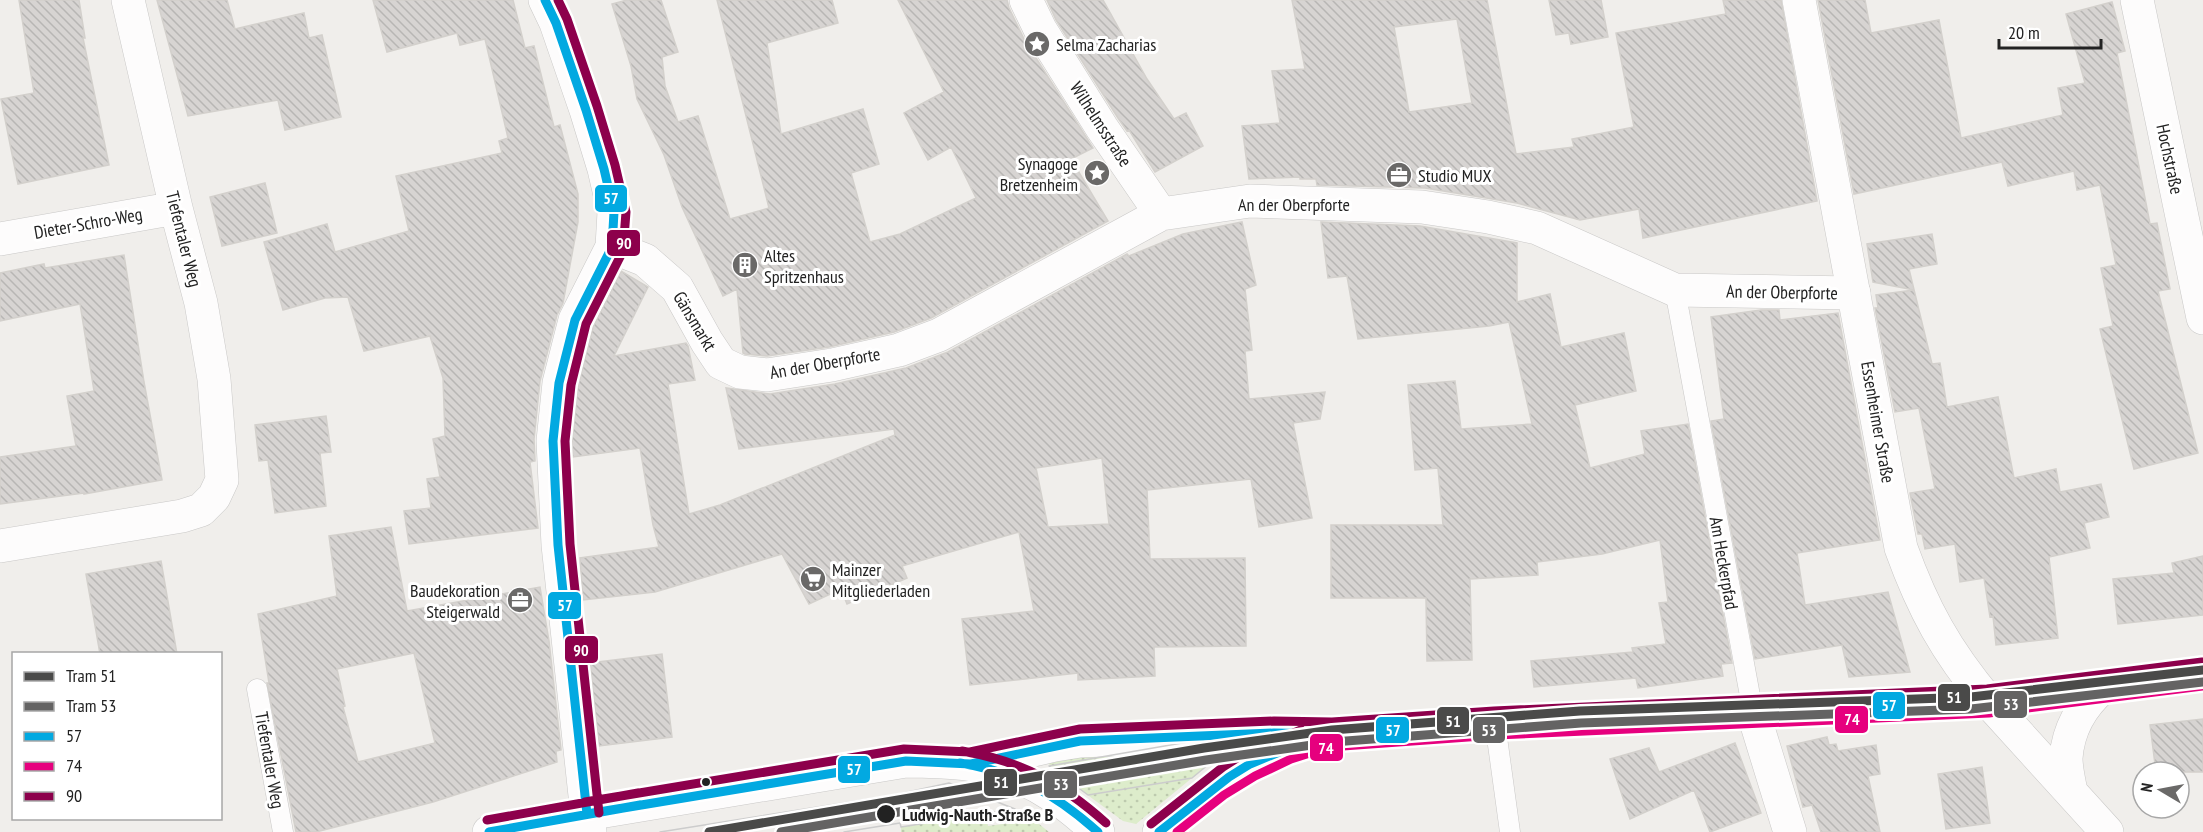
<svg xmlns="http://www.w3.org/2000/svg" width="2203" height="832" font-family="'PT Sans Narrow',sans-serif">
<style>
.grass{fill:url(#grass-dots)}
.building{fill:url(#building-back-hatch);stroke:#d3d0cc;stroke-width:1.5;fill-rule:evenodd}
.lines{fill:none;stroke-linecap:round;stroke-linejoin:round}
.service-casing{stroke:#c9c8c7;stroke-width:21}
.minor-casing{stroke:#c9c8c7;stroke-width:34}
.tertiary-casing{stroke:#c9c8c7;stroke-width:34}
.service{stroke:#fdfcfc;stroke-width:20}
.minor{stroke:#fdfcfc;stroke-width:33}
.tertiary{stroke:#fdfcfc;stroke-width:33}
.tram{stroke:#ccc;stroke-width:1.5}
.bus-1-casing{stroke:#fff;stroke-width:14}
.bus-2-casing{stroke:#fff;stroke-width:14}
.bus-3-casing{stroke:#fff;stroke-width:14}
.bus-1{stroke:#02a9e1;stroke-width:9}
.bus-2{stroke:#e6007e;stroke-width:9}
.bus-3{stroke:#8d004c;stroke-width:9}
.tram-1-casing{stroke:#fff;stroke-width:14}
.tram-2-casing{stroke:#fff;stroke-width:14}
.tram-1{stroke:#4a4a49;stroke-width:9}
.tram-2{stroke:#646363;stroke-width:9}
.bus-dot{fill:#222;stroke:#fff;stroke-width:2}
.labels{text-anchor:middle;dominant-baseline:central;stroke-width:6;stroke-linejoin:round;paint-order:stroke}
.poi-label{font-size:18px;fill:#222;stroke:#fff;text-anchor:start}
.street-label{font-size:18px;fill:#222;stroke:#fff}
.stop-label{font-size:18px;font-weight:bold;fill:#222;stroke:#fff;text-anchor:start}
.line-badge{stroke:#fff;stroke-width:2}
.badge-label{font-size:16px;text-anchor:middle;font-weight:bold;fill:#fff}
</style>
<defs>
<pattern id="grass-dots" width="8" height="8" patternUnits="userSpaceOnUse" patternTransform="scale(1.5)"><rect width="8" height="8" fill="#ddeccb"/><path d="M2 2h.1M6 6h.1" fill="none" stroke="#bdcaae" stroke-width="1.8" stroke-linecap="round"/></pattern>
<pattern id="building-back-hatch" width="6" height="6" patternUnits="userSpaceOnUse" patternTransform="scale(1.5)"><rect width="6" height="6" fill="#d7d4d2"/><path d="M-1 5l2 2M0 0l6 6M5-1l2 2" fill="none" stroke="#b8b6b4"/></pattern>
</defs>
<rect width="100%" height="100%" fill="#f0eeeb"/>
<!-- grass -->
<path class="grass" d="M 1210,742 L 1211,755 L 1209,764 L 1136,824 L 1123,821 L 1052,769 L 1048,762 L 1051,753 Z
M 986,813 L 988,826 L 1034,820 L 1049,832 L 901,832 L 901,827 Z"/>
<!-- building -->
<path class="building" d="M 19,0 L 79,0 L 85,38 L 83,38 L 109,165 L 18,184 L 1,99 L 34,93 Z
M 157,0 L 227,0 L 235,29 L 304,13 L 309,38 L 322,35 L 341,117 L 285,130 L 278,100 L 188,116 Z
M 373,0 L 513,0 L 525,48 L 534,46 L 554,127 L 560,125 L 578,194 L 578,222 L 563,303 L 557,315 L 540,381 L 534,439 L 535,461 L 530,462 L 538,528 L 409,544 L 404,511 L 431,508 L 427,479 L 440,477 L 433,439 L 445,436 L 443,378 L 430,336 L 364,351 L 348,297 L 325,298 L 283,310 L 264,242 L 327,224 L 335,252 L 409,231 L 396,176 L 502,153 L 499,141 L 508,138 L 485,39 L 460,45 L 457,33 L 387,52 Z
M 627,0 L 661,0 L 678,52 L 662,57 L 665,86 L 678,122 L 698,116 L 730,219 L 769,208 L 717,0 L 832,0 L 838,23 L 767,43 L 781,134 L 863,109 L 879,164 L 851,173 L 870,242 L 900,234 L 976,198 L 951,147 L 928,160 L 904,113 L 944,92 L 898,0 L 1007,0 L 1009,8 L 1024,39 L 1093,148 L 1071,159 L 1108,221 L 931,318 L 894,332 L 829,347 L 767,356 L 745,354 L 743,353 L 737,289 L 723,296 L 682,207 L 664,155 L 637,99 L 631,66 L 612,4 Z
M 1047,0 L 1103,0 L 1147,79 L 1174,119 L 1186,113 L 1203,146 L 1155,172 L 1129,130 L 1127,131 L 1118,118 L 1056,20 Z
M 1292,0 L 1487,0 L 1516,154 L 1574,147 L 1572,139 L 1634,127 L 1616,33 L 1726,14 L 1723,0 L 1781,0 L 1817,201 L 1643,238 L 1639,209 L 1580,220 L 1517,203 L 1425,188 L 1317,185 L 1316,179 L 1300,179 L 1300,177 L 1249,179 L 1242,126 L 1280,123 L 1272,71 L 1305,69 ZM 1457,19 L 1472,103 L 1409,112 L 1394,27 Z
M 1549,0 L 1601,0 L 1608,37 L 1571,44 L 1569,33 L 1556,35 Z
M 1818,0 L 1865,0 L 1871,33 L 1939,20 L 1961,138 L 2063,115 L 2058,88 L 2085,83 L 2066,14 L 2112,2 L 2125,51 L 2117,53 L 2150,224 L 2157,223 L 2170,289 L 2158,291 L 2198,453 L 2134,469 L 2100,329 L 2113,326 L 2101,268 L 2116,265 L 2100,185 L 2077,190 L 2074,171 L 2008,186 L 2002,162 L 1854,194 Z
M 265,183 L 277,233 L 222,246 L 210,197 Z
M 1242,222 L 1256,285 L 1245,289 L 1252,350 L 1245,351 L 1249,399 L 1325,392 L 1320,419 L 1293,423 L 1312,518 L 1259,527 L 1251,479 L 1147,490 L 1150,559 L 1245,558 L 1246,646 L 1154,647 L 1155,676 L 1078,680 L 1078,673 L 970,685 L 962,619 L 1034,611 L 1019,532 L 902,566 L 907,578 L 847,604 L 841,589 L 809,604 L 782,554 L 655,592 L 583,600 L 580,558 L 659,547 L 653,525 L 640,448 L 573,457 L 572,442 L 578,386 L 593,327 L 621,271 L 648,287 L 614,356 L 686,343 L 688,346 L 695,380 L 668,384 L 689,514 L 720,505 L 895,435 L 894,429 L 739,449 L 726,388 L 770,394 L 835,384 L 906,368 L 948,352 L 1127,254 L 1129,256 L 1183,234 ZM 1102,458 L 1109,524 L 1048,527 L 1036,468 Z
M 1321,222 L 1420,226 L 1517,243 L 1517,302 L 1550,294 L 1561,347 L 1624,333 L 1636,391 L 1575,405 L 1590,468 L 1645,454 L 1641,431 L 1688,424 L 1732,663 L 1721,664 L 1723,676 L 1638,688 L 1636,678 L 1534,687 L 1531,661 L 1633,652 L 1632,648 L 1666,644 L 1659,603 L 1668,602 L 1660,540 L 1602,554 L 1537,562 L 1538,575 L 1470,579 L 1472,660 L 1427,661 L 1426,598 L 1331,598 L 1331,525 L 1443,525 L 1438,468 L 1415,470 L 1408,385 L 1455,381 L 1461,429 L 1532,424 L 1509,322 L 1489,326 L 1358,339 L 1347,276 L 1328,278 Z
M 1932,234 L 1937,264 L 1909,269 L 1932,364 L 1940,363 L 1947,407 L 1998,397 L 2014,478 L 2056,469 L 2060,492 L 2101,484 L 2109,517 L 2084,523 L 2090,548 L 2049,557 L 2058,638 L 1996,645 L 1993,616 L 1990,617 L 1984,578 L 1960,582 L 1955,544 L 1925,549 L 1922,534 L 1918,534 L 1910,493 L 1935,489 L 1919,408 L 1895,412 L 1875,308 L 1878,308 L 1876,295 L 1914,290 L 1873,282 L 1867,244 Z
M 124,255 L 144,382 L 162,480 L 84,494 L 84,493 L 0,504 L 0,457 L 76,446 L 67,396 L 94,391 L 80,304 L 0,321 L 0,273 L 44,264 L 45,268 Z
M 1761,310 L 1779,310 L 1780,320 L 1838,313 L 1880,540 L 1797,553 L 1805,605 L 1888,592 L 1910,672 L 1849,677 L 1842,645 L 1755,659 L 1711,421 L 1724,419 L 1711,317 Z
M 326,416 L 331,452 L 320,453 L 326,506 L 275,513 L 268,460 L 259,461 L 255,425 Z
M 391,527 L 407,611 L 540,587 L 549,641 L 561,750 L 556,751 L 557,762 L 433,802 L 316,832 L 296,832 L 267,683 L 269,683 L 258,614 L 337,596 L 329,536 ZM 414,653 L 435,743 L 358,762 L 343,707 L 345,706 L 337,669 Z
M 2203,556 L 2203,615 L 2118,624 L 2113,579 L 2174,573 L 2172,563 Z
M 161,561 L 177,654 L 100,654 L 86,574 Z
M 662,654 L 672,737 L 599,746 L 590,663 Z
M 2203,719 L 2203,772 L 2156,772 L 2150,725 Z
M 1827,737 L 1829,745 L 1836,744 L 1838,751 L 1876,745 L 1880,774 L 1868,776 L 1880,832 L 1821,832 L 1812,805 L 1803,807 L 1787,746 Z
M 1735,743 L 1761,813 L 1710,832 L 1694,790 L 1630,819 L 1610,759 L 1649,748 L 1659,772 Z
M 1982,767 L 1990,823 L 1946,829 L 1938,774 Z"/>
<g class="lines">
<!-- service casing -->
<g class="service-casing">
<path id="service" d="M 1675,290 L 1753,712
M 257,689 L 283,832
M 1495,723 L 1510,832"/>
</g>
<!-- minor casing -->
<g class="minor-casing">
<path id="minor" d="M 1026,0 L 1040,29 L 1102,128 L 1161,214
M 2137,0 L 2203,318
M 0,239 L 176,208
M 612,247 L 645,260 L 677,288 L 707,342 L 721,363 L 740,372 L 767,375 L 832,365 L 899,350 L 939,335 L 1161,214 L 1250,201 L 1422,207 L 1488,217 L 1537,228 L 1675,290 L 1854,293
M 0,546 L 182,516 L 201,510 L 214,497 L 222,480 L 214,379 L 201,303 L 176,208 L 128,0
M 1988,701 L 2107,832
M 1753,712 L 1790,832
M 2071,792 C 2069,781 2066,769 2066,758 C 2068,730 2082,705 2103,687
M 489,832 L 587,814 L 590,832"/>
</g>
<!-- tertiary casing -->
<g class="tertiary-casing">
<path id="tertiary" d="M 545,0 L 556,23 L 586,110 L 604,169 L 614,212 L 612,247 L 575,320 L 559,383 L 553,441 L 558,545 L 587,814 L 906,761 C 993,761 1033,772 1098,832
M 1799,0 L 1901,548 C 1923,609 1946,651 1988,701
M 977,763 L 1055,745 L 1080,741 L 1274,733 L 1307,734
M 1159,832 L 1166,825 C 1193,804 1219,781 1249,765 C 1273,752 1300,743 1327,735 L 1495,723 L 1988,701 L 2203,674"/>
</g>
<!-- service -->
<use href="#service" class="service"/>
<!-- minor -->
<use href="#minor" class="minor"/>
<!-- tertiary -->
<use href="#tertiary" class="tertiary"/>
<!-- tram -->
<path class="tram" d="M 1205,739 L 1210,742 L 1211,755 L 1209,764 L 1192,778 L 1088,795 L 1049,766 Z
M 660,832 L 894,795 L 949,783 L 1015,809
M 844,832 L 900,823 L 901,827 L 1015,809"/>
<!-- bus-1 casing -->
<g class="bus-1-casing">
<path id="bus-1" d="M 545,0 L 556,23 L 586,110 L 604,169 L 614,212 L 612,247 L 575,320 L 559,383 L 553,441 L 558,545 L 587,814
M 960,763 C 1017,772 1055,794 1098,832
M 587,814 L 906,761 L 971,764 L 1080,741 L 1274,733 L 1332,734 L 1495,723 L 1988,701 L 2203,674
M 489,832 L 640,805
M 1159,832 L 1229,777 L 1250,764 L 1306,741"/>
</g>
<!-- bus-2 casing -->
<g class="bus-2-casing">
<path id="bus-2" d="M 1177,832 L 1224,795 L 1255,776 L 1291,759 L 1329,747 L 1496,735 L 1989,713 L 2203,686"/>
</g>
<!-- bus-3 casing -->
<g class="bus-3-casing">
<path id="bus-3" d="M 558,0 L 567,19 L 597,106 L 615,165 L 626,212 L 623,251 L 586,324 L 571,385 L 565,441 L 570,544 L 599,813
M 962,751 C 1022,761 1061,783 1106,823
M 585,802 L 904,749 L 970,752 L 1080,729 L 1274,721 L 1332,722 L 1494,711 L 1987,689 L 2202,662
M 487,820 L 638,793
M 1151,824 L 1223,767 L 1245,753 L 1301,730"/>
</g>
<!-- bus-1 -->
<use href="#bus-1" class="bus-1"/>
<!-- bus-2 -->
<use href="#bus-2" class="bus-2"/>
<!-- bus-3 -->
<use href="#bus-3" class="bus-3"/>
<!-- tram-1 casing -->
<g class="tram-1-casing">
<path id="tram-1" d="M 709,832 L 1204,748 L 1332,730 L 1580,711 L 1971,697 L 2203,670"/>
</g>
<!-- tram-2 casing -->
<g class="tram-2-casing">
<path id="tram-2" d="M 781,832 L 1206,760 L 1333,742 L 1581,723 L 1971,709 L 2203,682"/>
</g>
<!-- tram-1 -->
<use href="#tram-1" class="tram-1"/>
<!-- tram-2 -->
<use href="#tram-2" class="tram-2"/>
</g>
<!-- icons -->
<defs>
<g id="sight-disc" transform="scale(1.35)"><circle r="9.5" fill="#6a6968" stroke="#fff"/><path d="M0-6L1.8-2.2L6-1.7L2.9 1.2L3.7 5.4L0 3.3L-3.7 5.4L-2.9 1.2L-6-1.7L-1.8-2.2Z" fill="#fff"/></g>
<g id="office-disc" transform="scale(1.35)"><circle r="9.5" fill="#6a6968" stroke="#fff"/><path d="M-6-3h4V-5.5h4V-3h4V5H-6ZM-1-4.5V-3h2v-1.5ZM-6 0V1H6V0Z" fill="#fff"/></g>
<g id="building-disc" transform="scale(1.35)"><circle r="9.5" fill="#6a6968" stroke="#fff"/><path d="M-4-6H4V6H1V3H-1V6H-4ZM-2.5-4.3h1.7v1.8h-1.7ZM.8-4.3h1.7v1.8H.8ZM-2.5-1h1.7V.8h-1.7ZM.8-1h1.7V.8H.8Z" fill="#fff"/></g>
<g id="supermarket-disc" transform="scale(1.35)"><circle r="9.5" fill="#6a6968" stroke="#fff"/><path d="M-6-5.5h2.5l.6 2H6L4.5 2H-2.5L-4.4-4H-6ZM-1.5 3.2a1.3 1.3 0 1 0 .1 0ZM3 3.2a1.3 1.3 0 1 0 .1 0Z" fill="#fff"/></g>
</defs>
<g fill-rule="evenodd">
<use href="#sight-disc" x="1037" y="44"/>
<use href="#sight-disc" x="1097" y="173"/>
<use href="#office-disc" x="1399" y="175"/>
<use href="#building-disc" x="745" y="265"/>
<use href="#supermarket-disc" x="813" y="579"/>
<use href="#office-disc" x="520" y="600"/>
</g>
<!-- markers -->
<g class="bus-dot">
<circle cx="706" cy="782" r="5"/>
<circle cx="886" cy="814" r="10"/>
</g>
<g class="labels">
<!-- poi labels -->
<g class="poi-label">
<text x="1056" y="44">Selma Zacharias</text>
<text x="1078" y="163" text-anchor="end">Synagoge<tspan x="1078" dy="21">Bretzenheim</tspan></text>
<text x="1418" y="175">Studio MUX</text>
<text x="764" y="255">Altes<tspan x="764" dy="21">Spritzenhaus</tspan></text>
<text x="832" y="569">Mainzer<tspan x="832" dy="21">Mitgliederladen</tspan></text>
<text x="500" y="590" text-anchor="end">Baudekoration<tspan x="500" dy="21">Steigerwald</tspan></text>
</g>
<!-- street labels -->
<g class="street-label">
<text transform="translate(1101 124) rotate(57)">Wilhelmsstraße</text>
<text transform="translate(2170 159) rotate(78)">Hochstraße</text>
<text x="1294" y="204">An der Oberpforte</text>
<text transform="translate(88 223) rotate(-10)">Dieter-Schro-Weg</text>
<text transform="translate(184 239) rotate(76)">Tiefentaler Weg</text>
<text transform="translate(1782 292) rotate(1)">An der Oberpforte</text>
<text transform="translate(695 321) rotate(59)">Gänsmarkt</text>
<text transform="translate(825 363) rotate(-10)">An der Oberpforte</text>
<text transform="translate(1878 422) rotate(80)">Essenheimer Straße</text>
<text transform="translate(1724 563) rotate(80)">Am Heckerpfad</text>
<text transform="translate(270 760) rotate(80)">Tiefentaler Weg</text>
</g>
<!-- stop labels -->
<g class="stop-label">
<text x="902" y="814">Ludwig-Nauth-Straße B</text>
</g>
</g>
<g class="line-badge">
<rect x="594" y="184" width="34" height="29" rx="6" fill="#02a9e1"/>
<rect x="606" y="229" width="35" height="28" rx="6" fill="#8d004c"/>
<rect x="547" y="591" width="35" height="29" rx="6" fill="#02a9e1"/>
<rect x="564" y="635" width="35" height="29" rx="6" fill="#8d004c"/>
<rect x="1937" y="683" width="34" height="29" rx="6" fill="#4a4a49"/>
<rect x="1993" y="690" width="35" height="29" rx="6" fill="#646363"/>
<rect x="1872" y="691" width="34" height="29" rx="6" fill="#02a9e1"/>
<rect x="1834" y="705" width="35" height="29" rx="6" fill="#e6007e"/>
<rect x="1436" y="706" width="34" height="29" rx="6" fill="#4a4a49"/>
<rect x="1375" y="716" width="35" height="28" rx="6" fill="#02a9e1"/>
<rect x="1472" y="716" width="34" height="28" rx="6" fill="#646363"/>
<rect x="1309" y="733" width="35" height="29" rx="6" fill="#e6007e"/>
<rect x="837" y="755" width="34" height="29" rx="6" fill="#02a9e1"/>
<rect x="983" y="768" width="35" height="29" rx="6" fill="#4a4a49"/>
<rect x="1043" y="770" width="35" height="29" rx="6" fill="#646363"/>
</g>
<g class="badge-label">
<text x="611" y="204">57</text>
<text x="624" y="249">90</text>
<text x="565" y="611">57</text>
<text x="581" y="656">90</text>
<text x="1954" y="703">51</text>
<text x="2011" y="710">53</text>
<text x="1889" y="711">57</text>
<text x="1852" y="725">74</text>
<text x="1453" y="727">51</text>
<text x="1393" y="736">57</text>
<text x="1489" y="736">53</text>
<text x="1326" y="754">74</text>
<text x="854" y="775">57</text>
<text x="1001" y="788">51</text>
<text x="1061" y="790">53</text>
</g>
<!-- legend -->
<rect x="12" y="652" width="210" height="168" fill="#ffffff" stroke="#a7a7a7" stroke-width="1.5"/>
<rect x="24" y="672" width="30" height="9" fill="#4a4a49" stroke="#a7a7a7" stroke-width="1.5"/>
<text x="66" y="682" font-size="18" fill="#222222">Tram 51</text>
<rect x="24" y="702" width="30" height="9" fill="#646363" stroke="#a7a7a7" stroke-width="1.5"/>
<text x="66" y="712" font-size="18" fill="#222222">Tram 53</text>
<rect x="24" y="732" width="30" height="9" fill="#02a9e1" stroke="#a7a7a7" stroke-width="1.5"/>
<text x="66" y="742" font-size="18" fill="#222222">57</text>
<rect x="24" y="762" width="30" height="9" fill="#e6007e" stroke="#a7a7a7" stroke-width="1.5"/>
<text x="66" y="772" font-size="18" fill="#222222">74</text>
<rect x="24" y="792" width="30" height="9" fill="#8d004c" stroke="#a7a7a7" stroke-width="1.5"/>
<text x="66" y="802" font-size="18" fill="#222222">90</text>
<!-- north arrow -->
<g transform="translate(2161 790) rotate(280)"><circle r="28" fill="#ffffff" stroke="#a7a7a7" stroke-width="1.5"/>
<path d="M0-4.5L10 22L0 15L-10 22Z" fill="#6a6968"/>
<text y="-9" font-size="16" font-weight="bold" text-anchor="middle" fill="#222222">N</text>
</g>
<!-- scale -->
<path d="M1999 39v9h102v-9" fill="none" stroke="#222222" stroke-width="3"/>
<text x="2008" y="39" font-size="18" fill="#222222" stroke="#ffffff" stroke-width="4.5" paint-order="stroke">20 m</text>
</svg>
